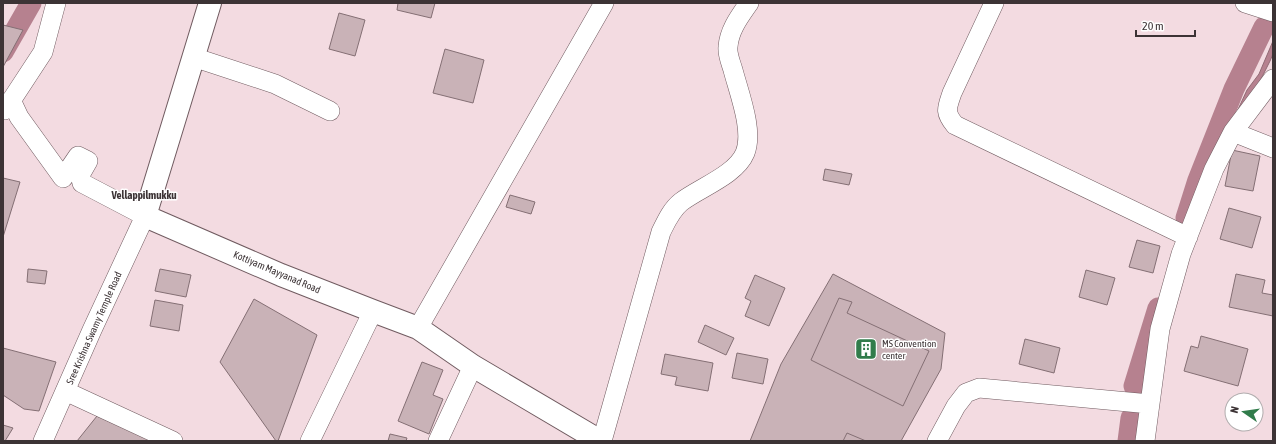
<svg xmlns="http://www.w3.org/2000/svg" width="1276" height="444" font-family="'Asap Condensed',sans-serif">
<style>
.water{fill:#b6818f;stroke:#916a74}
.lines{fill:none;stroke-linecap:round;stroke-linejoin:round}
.canal{stroke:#b6818f;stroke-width:21}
.building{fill:#c9b2b7;stroke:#846f74}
.street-casing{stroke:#705b60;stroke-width:20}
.secondary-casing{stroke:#705b60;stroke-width:24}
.street{stroke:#fff;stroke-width:19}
.secondary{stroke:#fff;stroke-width:22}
.labels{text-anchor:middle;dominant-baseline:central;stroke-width:3;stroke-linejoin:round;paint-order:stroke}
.street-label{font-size:10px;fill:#3c3335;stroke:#fff}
.poi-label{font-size:10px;fill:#3c3335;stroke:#fff;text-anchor:start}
.neighbourhood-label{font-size:11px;font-weight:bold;fill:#3c3335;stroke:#fff}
</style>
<rect width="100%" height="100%" fill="#f3dbe1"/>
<!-- water -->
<path class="water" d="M 1273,41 L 1273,54 L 1270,61 L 1259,83 L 1229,129 L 1247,90 L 1259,74 Z"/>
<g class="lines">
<!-- canal -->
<path class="canal" d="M 3,52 L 31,3
M 1186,218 L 1198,180 L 1234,89 L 1264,27
M 1134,386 L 1158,308
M 1128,441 L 1131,418"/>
</g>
<!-- building -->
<path class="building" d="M 398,3 L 435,3 L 431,18 L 397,10 Z
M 339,13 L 365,20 L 355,56 L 329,49 Z
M 3,25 L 23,30 L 3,67 Z
M 445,49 L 484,60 L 473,103 L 433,93 Z
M 1232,150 L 1260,156 L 1253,191 L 1225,186 Z
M 825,169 L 852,174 L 849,185 L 823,180 Z
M 3,178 L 20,182 L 3,237 Z
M 510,195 L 535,202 L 531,214 L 506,207 Z
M 1229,208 L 1261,217 L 1252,248 L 1220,239 Z
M 1137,240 L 1160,246 L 1153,273 L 1129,267 Z
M 28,269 L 47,271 L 45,284 L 27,282 Z
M 160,269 L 191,275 L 186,297 L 155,291 Z
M 1086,270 L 1115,278 L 1107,305 L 1079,297 Z
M 833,274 L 945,333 L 941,369 L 901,441 L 750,441 L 781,364 Z
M 1236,274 L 1265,280 L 1262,293 L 1273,295 L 1273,316 L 1229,307 Z
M 755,275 L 785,288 L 769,326 L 745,316 L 751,301 L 745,298 Z
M 839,298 L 852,302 L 847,313 L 929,351 L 903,406 L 811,360 Z
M 254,299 L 317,335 L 278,441 L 276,441 L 220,362 Z
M 155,300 L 183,305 L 179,331 L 150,326 Z
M 705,325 L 734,338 L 726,355 L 698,342 Z
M 1201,336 L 1248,349 L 1238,386 L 1184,371 L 1191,346 L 1198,348 Z
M 1025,339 L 1060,348 L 1054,373 L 1019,364 Z
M 3,348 L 56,362 L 39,411 L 24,409 L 3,395 Z
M 737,353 L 768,359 L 763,384 L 732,378 Z
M 665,354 L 713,363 L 708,391 L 675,385 L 677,377 L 661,374 Z
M 422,362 L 443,370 L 433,395 L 443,399 L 429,434 L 398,421 Z
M 97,416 L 153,441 L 77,441 Z
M 3,425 L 13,428 L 5,441 L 3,441 Z
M 847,433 L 866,441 L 843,441 Z
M 390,434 L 407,438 L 406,441 L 388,441 Z"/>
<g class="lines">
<!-- street casing -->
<g class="street-casing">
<path id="street" d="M 994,3 L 952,93 C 947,108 944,112 955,125 L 1188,237
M 1245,3 L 1273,12
M 193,57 L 275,84 L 330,111
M 11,100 L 19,117 L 63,178 L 78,156 L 88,161 L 80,175 L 82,183 L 145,216 L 92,330 L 43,441
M 5,110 L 43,52 L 56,3
M 1233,132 L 1273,148
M 418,328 L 604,3
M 65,391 L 173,441
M 310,441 L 373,311
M 438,441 L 473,366
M 602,441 L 661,232 C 666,222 671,210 681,202 C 699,188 736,175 745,153 C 754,131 739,93 733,70 C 731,63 727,54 728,47 C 729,30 740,16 749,3
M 937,441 L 956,406 L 966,393 L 979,388 L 1150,404
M 1145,441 L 1160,329 L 1181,254 L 1214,169 L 1233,132 L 1273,79"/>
</g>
<!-- secondary casing -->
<g class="secondary-casing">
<path id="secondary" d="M 210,3 L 145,216 L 281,275 L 373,311 L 418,328 L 473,366 L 600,441"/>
</g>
<!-- street -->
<use href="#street" class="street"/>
<!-- secondary -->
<use href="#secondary" class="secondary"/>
</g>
<!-- icons -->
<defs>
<g id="building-square" transform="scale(1.15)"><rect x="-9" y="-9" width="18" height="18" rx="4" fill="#317c4b" stroke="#fff"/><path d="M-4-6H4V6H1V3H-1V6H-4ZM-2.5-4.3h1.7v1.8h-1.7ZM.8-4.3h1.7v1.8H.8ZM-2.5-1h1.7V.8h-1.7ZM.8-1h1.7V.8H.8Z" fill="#fff"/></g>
</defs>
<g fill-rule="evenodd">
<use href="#building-square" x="866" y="349"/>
</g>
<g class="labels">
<!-- street labels -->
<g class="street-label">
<text transform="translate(277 272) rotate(23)">Kottiyam Mayyanad Road</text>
<text transform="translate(94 328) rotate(-66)">Sree Krishna Swamy Temple Road</text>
</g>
<!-- poi labels -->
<g class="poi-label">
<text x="882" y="343">MS Convention<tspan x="882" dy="12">center</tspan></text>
</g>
<!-- neighbourhood labels -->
<g class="neighbourhood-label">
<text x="144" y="195">Vellappilmukku</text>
</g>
</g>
<!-- border -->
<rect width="1276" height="444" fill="none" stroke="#3c3335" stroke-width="8"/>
<!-- north arrow -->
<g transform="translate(1244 412) rotate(283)"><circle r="19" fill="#ffffff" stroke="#b1adae"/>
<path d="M0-3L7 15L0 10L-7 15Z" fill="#317c4b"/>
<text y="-6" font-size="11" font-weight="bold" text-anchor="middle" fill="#3c3335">N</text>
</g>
<!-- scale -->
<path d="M1136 30v6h59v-6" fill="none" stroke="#3c3335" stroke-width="2"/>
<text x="1142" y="30" font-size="12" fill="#3c3335" stroke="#ffffff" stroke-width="3" paint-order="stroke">20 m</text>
</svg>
